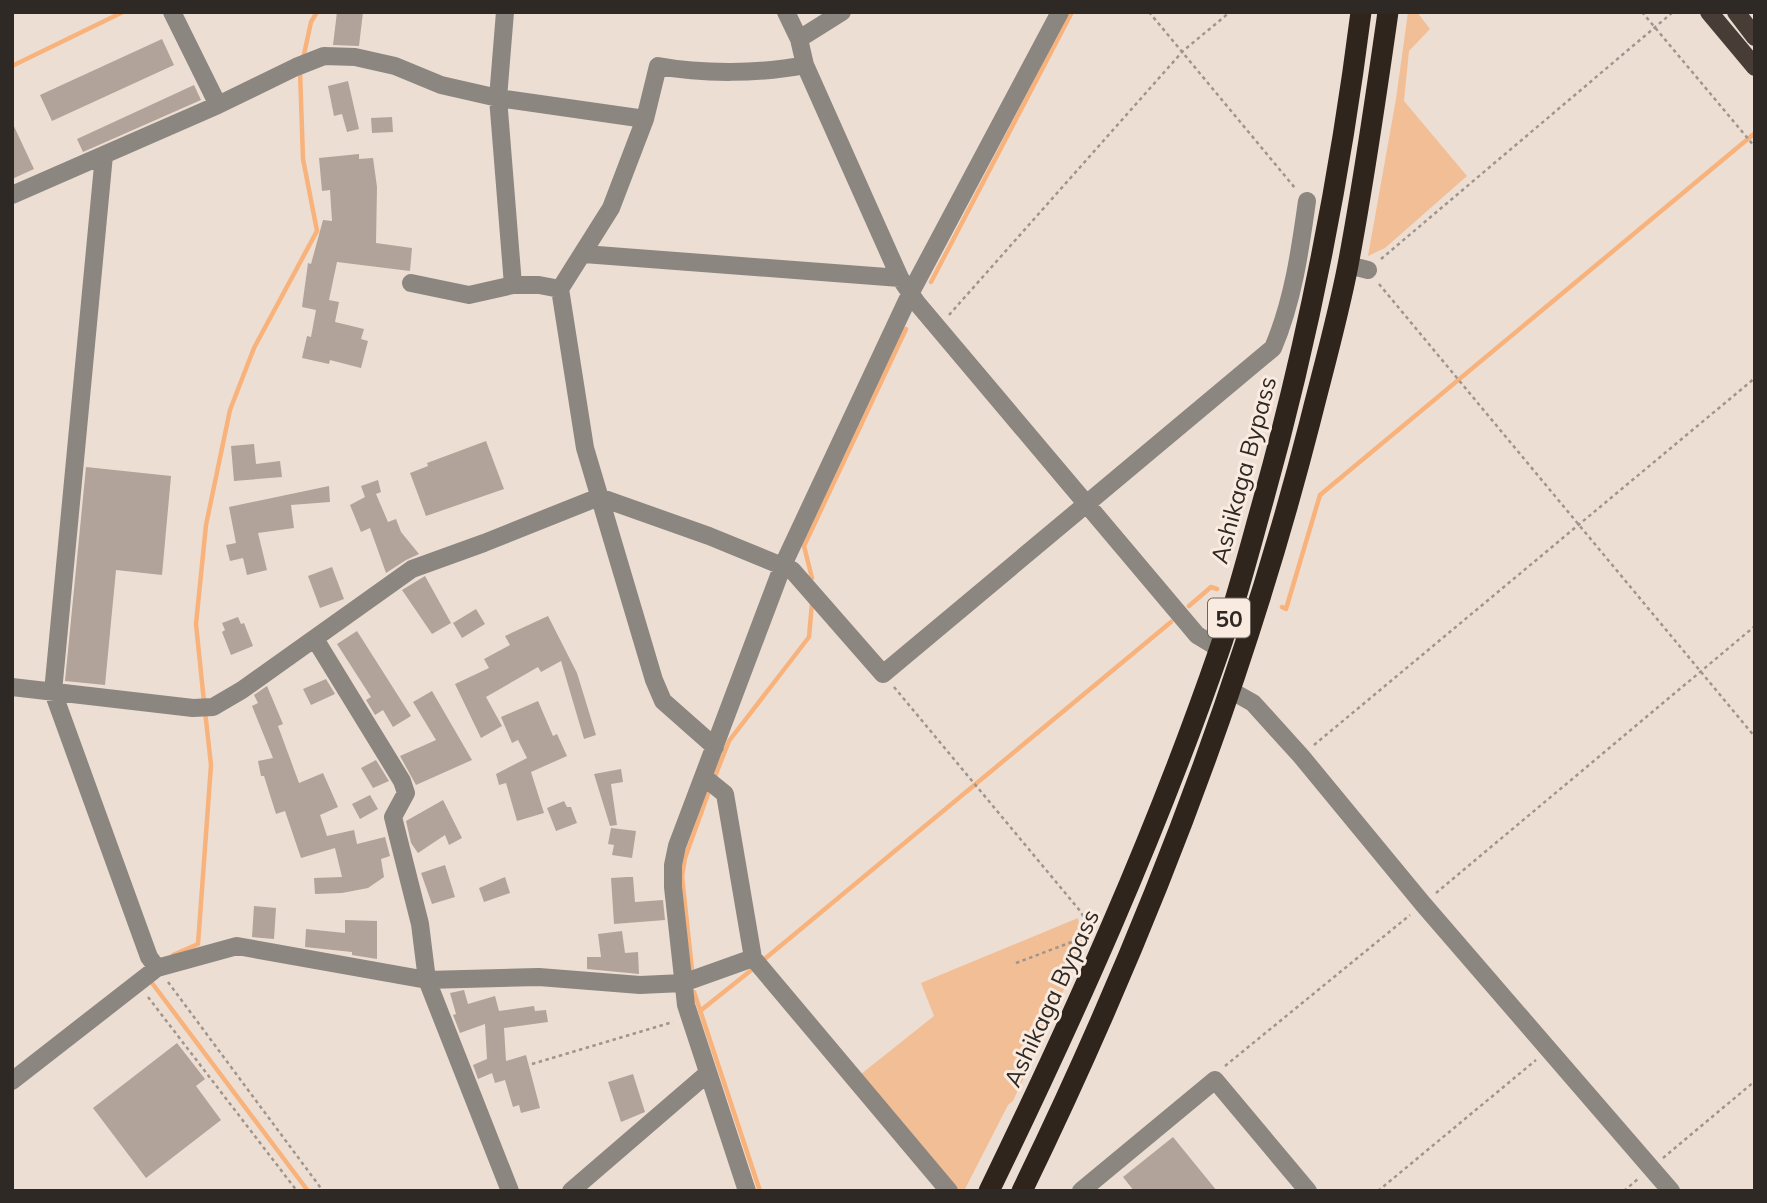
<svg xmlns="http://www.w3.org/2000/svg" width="1767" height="1203" font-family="Mulish,sans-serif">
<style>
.green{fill:#f2be95}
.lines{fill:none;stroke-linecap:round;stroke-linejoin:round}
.stream{stroke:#f8b37c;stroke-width:4.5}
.building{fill:#b1a399}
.path{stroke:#a0958c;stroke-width:2.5;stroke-dasharray:3.5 3.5;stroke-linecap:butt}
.minor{stroke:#8c8681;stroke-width:18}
.major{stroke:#473d36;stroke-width:18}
.highway{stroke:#30251c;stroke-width:21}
.labels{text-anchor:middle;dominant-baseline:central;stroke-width:6;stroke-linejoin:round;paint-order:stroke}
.shield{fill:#faebe0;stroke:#6c635d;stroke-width:2}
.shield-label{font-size:23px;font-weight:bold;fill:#2f2925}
.street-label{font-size:24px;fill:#2f2925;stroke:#faebe0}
</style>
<rect width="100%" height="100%" fill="#edded3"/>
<!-- green -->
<path class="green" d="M 1408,12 L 1417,12 L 1430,29 L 1409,51 L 1404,101 L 1467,176 L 1385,248 L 1368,256 L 1396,99 Z
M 1078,918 L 1083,948 L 1013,1101 L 1008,1105 L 964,1191 L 960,1191 L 861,1074 L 934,1016 L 921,983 Z"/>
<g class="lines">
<!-- stream -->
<path class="stream" d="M 303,59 L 311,22 L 317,12
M 12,66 L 123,12
M 931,282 L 1072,12
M 812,578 L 804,546 L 906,329
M 1189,606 L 1211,587 L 1217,589
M 1282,607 L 1286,609 L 1320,495 L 1755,133
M 204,702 L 196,624 L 206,525 L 230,410 L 254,348 L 317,231 L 303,159 L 300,71
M 716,774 L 729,741 L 809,637 L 812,603
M 173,955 L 198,944 L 211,765 L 205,711
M 761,962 L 1171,622
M 692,970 L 682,876 L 685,858 L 709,791
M 149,979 L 308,1191
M 694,992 L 760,1191
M 700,1011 L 754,968"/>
</g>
<!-- building -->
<path class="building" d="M 337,12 L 363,12 L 359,46 L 333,45 Z
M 162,39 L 174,65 L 52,121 L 40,95 Z
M 348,81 L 359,129 L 347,132 L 342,114 L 334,116 L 328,86 Z
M 194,85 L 201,100 L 83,152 L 77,139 Z
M 392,117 L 393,132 L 372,133 L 371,118 Z
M 12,122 L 34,169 L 12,179 Z
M 359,154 L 359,159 L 373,158 L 377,187 L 376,243 L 412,248 L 410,271 L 337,262 L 329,300 L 339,302 L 335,322 L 364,329 L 361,339 L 368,341 L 361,368 L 330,360 L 329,364 L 302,358 L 307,336 L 311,337 L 316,310 L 302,307 L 308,263 L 311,264 L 323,220 L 332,221 L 330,190 L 322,191 L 319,158 Z
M 486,441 L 504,489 L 426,516 L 410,473 L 428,466 L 427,463 Z
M 254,444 L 256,464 L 280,461 L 282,477 L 234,481 L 231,446 Z
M 86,467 L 171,476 L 162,575 L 116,570 L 105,685 L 65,681 Z
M 378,480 L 381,492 L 376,494 L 388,522 L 396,519 L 401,532 L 419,554 L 406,560 L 386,573 L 370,528 L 361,532 L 350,505 L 365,497 L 361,486 Z
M 329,486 L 330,502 L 291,505 L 294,528 L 258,533 L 267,570 L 247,575 L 243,558 L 230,561 L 226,545 L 236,543 L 229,507 Z
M 332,567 L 344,599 L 320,608 L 308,576 Z
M 425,576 L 451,623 L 432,634 L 402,590 Z
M 476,609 L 485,624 L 462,638 L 453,623 Z
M 548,616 L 577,673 L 596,735 L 584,739 L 561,661 L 541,672 L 538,667 L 486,697 L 502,726 L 481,738 L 455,684 L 489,668 L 484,659 L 510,645 L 505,636 Z
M 238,617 L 241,624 L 244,623 L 253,646 L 231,655 L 222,632 L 225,630 L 222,623 Z
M 357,631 L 411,716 L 393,727 L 383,710 L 375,715 L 366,700 L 371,697 L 337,644 Z
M 326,679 L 335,694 L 311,705 L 303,689 Z
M 267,686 L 283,724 L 278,726 L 299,783 L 323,773 L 338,807 L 320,815 L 327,836 L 354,830 L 357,844 L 385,837 L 390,856 L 381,859 L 384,877 L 368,888 L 342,893 L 315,894 L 314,878 L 342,877 L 335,848 L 301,858 L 285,811 L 276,814 L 264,776 L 261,776 L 258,761 L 273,758 L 252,706 L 258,703 L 254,695 Z
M 432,691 L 472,760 L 416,785 L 400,756 L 436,740 L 413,702 Z
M 538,701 L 553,736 L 557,734 L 567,756 L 531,772 L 544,813 L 517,821 L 506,783 L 499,785 L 496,774 L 527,758 L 518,740 L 512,743 L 501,717 Z
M 376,760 L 389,781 L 373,788 L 361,768 Z
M 621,769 L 623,782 L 611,784 L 617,825 L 610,826 L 594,774 Z
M 370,795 L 378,809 L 360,819 L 352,804 Z
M 443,800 L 462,838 L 449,845 L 445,835 L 418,853 L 411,843 L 406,821 Z
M 564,801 L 567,807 L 571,807 L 577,823 L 556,831 L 547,808 Z
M 611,828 L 636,831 L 632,858 L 612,855 L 614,845 L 608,844 Z
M 445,865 L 455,897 L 432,904 L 421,873 Z
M 505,877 L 510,893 L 484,902 L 479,888 Z
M 627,877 L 633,877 L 635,902 L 663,900 L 665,920 L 614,924 L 611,878 Z
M 254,906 L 276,908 L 274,939 L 252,937 Z
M 345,920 L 377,921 L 377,959 L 352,955 L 352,952 L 305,947 L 306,929 L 345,933 Z
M 622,931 L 625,953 L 638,952 L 639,974 L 587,969 L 587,957 L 601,957 L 598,934 Z
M 464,990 L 468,1004 L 495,996 L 499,1011 L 534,1006 L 535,1011 L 546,1010 L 548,1022 L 504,1028 L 506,1061 L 526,1055 L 540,1108 L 521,1113 L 519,1105 L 513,1107 L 505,1080 L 495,1083 L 492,1073 L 478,1079 L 473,1065 L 487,1059 L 485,1024 L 460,1033 L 453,1015 L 456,1014 L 450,993 Z
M 177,1043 L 205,1079 L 196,1086 L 221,1120 L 146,1178 L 93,1108 Z
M 633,1074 L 645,1112 L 621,1122 L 608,1082 Z
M 1173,1137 L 1217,1191 L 1134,1191 L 1123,1177 Z"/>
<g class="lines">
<!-- path -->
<path class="path" d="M 1149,12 L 1295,188
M 1642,12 L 1755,147
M 1381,259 L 1673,12
M 1379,284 L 1755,737
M 949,315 L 1183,51 L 1230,12
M 894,687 L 1081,912 L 1087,924 L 1084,936
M 1314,745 L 1755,378
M 1436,893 L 1755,626
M 1016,963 L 1085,937
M 168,982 L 323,1191
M 148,997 L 297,1191
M 532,1064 L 673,1022
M 1225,1066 L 1410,915
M 1663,1158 L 1755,1081
M 1378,1191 L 1536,1060
M 1624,1191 L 1639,1178"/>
<!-- minor -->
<path class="minor" d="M 172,12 L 218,105
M 505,12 L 498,98 L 513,285 L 539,285 L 560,289
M 786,12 L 799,39 L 805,65 L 900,278 L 917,303 L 1197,635 L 1220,649
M 799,39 L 842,12
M 104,155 L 53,692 L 149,957 L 157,968
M 12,195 L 218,105 L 296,67 L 324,56 L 355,57 L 395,66 L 441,85 L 498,98 L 645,119
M 584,254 L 900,278
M 1348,265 L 1368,270
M 411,283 L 469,295 L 513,285
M 315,639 L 402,781 L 406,793 L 393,817 L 420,924 L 427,980 L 510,1191
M 12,687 L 193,708 L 213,707 L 242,690 L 412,569 L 484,543 L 599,497 L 709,536 L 792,570 L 883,674 L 1273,348 C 1293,301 1300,251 1307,201
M 1230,690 L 1253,703 L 1301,756 L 1423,904 L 1671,1191
M 715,747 L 663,701 L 654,680 L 585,448 L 560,289 L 611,208 L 645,119 L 658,66 C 701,74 761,74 805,65
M 704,777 L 725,794 L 753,958 L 949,1191
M 12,1081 L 157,968 L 237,946 L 427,980 L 539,977 L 640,985 L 683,983 L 753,958
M 571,1191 L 708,1073
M 747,1191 L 686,1005 L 673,887 L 673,865 L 677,846 L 783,565 L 911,292 L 1060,12
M 1081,1191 L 1215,1080 L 1308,1191"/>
<!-- major -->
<path class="major" d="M 1709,12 L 1755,67
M 1736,12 L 1755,37"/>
<!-- highway -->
<path class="highway" d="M 989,1191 C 1075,1014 1155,836 1219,651 C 1236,602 1249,551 1263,501 C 1308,340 1340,178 1361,12
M 1022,1191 C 1142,944 1242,688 1310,422 C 1323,370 1338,317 1348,265 C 1364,181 1376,96 1388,12"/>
</g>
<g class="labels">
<!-- shield labels -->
<rect class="shield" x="1208" y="598.5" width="42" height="39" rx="5"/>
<g class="shield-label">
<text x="1229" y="618">50</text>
</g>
<!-- street labels -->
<g class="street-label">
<text transform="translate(1243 470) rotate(-75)">Ashikaga Bypass</text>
<text transform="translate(1051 998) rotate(-65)">Ashikaga Bypass</text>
</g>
</g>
<!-- border -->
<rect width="1767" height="1203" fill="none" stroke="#2f2925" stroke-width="28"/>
</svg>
